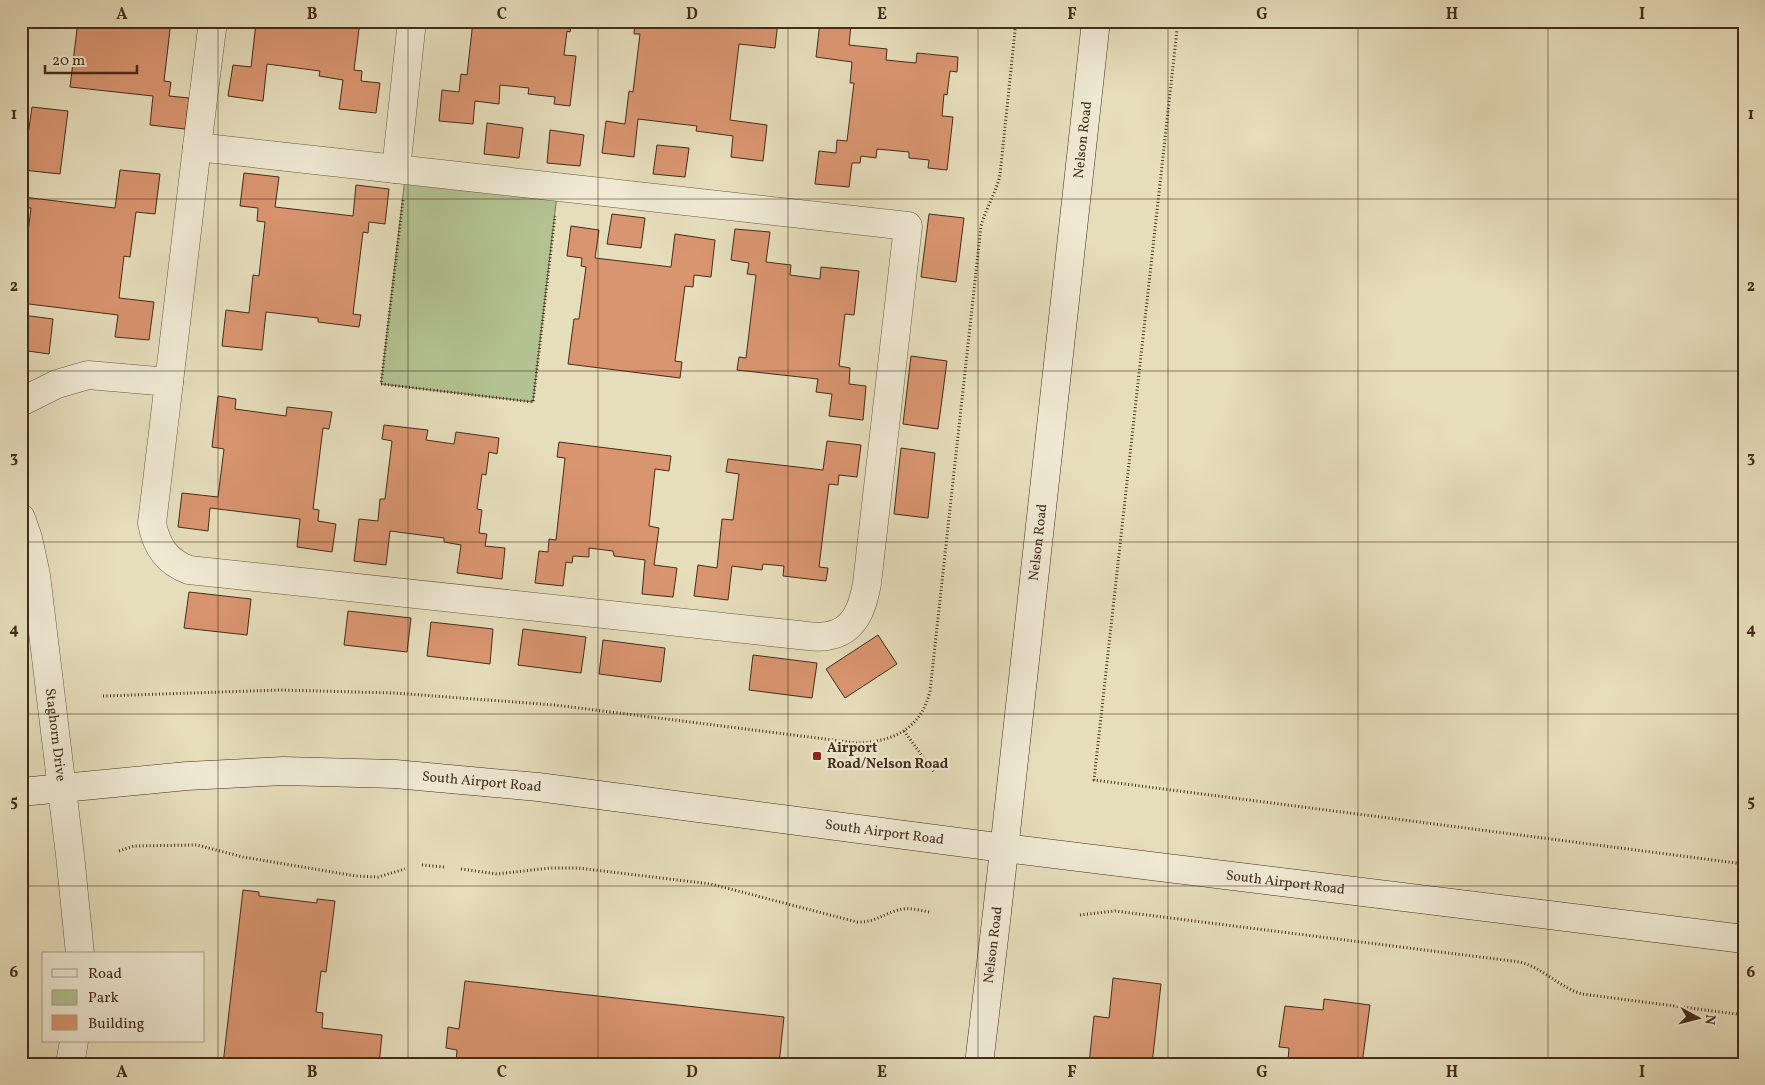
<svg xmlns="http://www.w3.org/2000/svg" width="1765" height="1085" font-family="Vollkorn,serif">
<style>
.green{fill:#b3c291;stroke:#7c7756}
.building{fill:#d99570;stroke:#442c1a}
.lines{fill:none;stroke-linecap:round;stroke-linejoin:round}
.minor-casing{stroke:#6c5842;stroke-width:29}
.secondary-casing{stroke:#442c1a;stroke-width:29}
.path{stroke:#442c1a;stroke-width:3;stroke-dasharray:1 2.5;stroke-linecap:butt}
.minor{stroke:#efe9d3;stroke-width:28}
.secondary{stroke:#efe9d3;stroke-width:28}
.grid{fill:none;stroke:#442c1a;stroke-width:1;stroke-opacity:0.55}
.poi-dot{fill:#8f2418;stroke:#efe9d3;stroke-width:2}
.labels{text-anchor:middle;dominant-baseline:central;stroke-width:5;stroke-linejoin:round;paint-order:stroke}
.street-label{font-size:14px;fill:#442c1a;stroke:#efe9d3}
.poi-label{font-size:14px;font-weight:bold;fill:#442c1a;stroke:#efe9d3;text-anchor:start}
.neatline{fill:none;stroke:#442c1a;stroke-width:2}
.grid-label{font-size:16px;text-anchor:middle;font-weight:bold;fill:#442c1a}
</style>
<rect width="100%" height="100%" fill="#e6ddbb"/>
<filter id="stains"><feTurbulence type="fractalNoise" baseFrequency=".004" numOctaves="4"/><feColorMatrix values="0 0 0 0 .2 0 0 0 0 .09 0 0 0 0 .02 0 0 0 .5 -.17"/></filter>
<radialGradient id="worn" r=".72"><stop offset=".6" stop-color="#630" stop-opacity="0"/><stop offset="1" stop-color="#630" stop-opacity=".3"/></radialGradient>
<!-- green -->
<path class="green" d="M 406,169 L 558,186 L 533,402 L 381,384 Z"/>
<!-- building -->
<path class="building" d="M 78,21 L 171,21 L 164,81 L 171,82 L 169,96 L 189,98 L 185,129 L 150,125 L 153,96 L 70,87 Z
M 262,21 L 360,21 L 354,70 L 362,71 L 361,81 L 380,83 L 376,113 L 339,109 L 343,80 L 319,76 L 320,71 L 267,64 L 263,101 L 228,96 L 233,65 L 251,67 L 256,23 L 262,24 Z
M 473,21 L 572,21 L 570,32 L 567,31 L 564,55 L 576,56 L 570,106 L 554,104 L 555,97 L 528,94 L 529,88 L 500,85 L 499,104 L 475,101 L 473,124 L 439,121 L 442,90 L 459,92 L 461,74 L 467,75 Z
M 635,21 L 685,21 L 738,27 L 738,21 L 778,21 L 775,48 L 739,44 L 730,120 L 767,125 L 763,161 L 731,157 L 733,136 L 696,131 L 697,126 L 638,119 L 634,157 L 602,153 L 606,121 L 625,124 L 629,91 L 633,92 L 640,34 L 634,34 Z
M 820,22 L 851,25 L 849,45 L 887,49 L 886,60 L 916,63 L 917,53 L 958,57 L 957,72 L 950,71 L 947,95 L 944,94 L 942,116 L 953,117 L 947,170 L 928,168 L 929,160 L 909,158 L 909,152 L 877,149 L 876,158 L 861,156 L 860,163 L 852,163 L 849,187 L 815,184 L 819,151 L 836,153 L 837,140 L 847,141 L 854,83 L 850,83 L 852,62 L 816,57 Z
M 32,107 L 68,111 L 60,174 L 23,170 Z
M 487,123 L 523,128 L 519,158 L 484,154 Z
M 550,130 L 584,135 L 580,166 L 547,163 Z
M 657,145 L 689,148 L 685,177 L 653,174 Z
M 120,170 L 160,174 L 155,214 L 136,212 L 130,257 L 124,256 L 119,298 L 154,302 L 149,340 L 115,337 L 118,315 L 21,303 L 21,288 L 31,208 L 21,207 L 23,197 L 115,208 Z
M 244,173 L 279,177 L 275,207 L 353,216 L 356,185 L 389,189 L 385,224 L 369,222 L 368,233 L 363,232 L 353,314 L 361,315 L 359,327 L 318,322 L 318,318 L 266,312 L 262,350 L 222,346 L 226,310 L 249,313 L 253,275 L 259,276 L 265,222 L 257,221 L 258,208 L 240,206 Z
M 612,214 L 645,218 L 641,248 L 607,244 Z
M 929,214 L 964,218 L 956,282 L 921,277 Z
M 571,226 L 599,230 L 595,258 L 671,267 L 675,234 L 715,240 L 711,277 L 694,275 L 693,287 L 685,286 L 675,361 L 682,362 L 680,378 L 568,364 L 574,319 L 579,319 L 586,267 L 581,266 L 582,258 L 567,256 Z
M 735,229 L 770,232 L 766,262 L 791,265 L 790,275 L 820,279 L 821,267 L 859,271 L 854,315 L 845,314 L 839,366 L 850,368 L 849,384 L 866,386 L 863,420 L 829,416 L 832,394 L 816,392 L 818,379 L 737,370 L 739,357 L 746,358 L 756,275 L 747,274 L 749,263 L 731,260 Z
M 22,315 L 53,319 L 49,354 L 21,350 Z
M 911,356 L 947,361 L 938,429 L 903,424 Z
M 218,396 L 236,399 L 235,409 L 286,416 L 287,407 L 332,412 L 329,429 L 323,428 L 313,509 L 319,510 L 318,521 L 336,524 L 332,552 L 297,547 L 300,519 L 210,508 L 208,531 L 178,527 L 182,493 L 218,497 L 224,449 L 212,447 Z
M 384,425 L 428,430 L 426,440 L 454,444 L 456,432 L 499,438 L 497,454 L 489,452 L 486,475 L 482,474 L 477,509 L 482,510 L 479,533 L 487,534 L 485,546 L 505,548 L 502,579 L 457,573 L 461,545 L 444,542 L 444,538 L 390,531 L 386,565 L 354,561 L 359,519 L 378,521 L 380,499 L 385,499 L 392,441 L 382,439 Z
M 827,441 L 861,445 L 857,477 L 839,475 L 838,485 L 829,484 L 819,567 L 828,568 L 826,581 L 783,576 L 784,566 L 763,564 L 762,570 L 732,566 L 728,600 L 694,596 L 698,565 L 717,568 L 722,519 L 733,520 L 739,474 L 726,472 L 728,459 L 823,470 Z
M 559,442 L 671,456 L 669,471 L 655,469 L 649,526 L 659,528 L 654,565 L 677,568 L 673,597 L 642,594 L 645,560 L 614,556 L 613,551 L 589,548 L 589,557 L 573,556 L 572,563 L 566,562 L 563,586 L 535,583 L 539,551 L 548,552 L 549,539 L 556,540 L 565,458 L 557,457 Z
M 901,448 L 935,453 L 928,518 L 894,514 Z
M 189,592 L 251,599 L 247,635 L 184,628 Z
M 348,611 L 411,618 L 407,652 L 344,645 Z
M 431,622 L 493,629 L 490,664 L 427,656 Z
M 523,629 L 586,637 L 581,673 L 518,665 Z
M 878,635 L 897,664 L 845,698 L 826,669 Z
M 603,640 L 665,648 L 661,682 L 599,674 Z
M 753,655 L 817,663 L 812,698 L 749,690 Z
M 243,890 L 259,892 L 259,896 L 317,903 L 317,899 L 335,901 L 326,972 L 321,971 L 316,1012 L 323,1013 L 322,1028 L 382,1035 L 379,1064 L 223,1064 Z
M 1113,978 L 1161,984 L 1152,1064 L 1089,1064 L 1094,1016 L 1109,1018 Z
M 465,981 L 784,1017 L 779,1064 L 456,1064 L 457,1050 L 446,1048 L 448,1027 L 459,1029 Z
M 1324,999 L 1370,1005 L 1362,1064 L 1336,1060 L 1336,1064 L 1300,1064 L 1301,1062 L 1288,1060 L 1289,1048 L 1279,1047 L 1285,1006 L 1323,1010 Z"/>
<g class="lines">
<!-- minor casing -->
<g class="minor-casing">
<g id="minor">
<path d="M 197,147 L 213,21"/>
<path d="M 169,382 L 197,147 L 396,169"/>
<path d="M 21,402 L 57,384 L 88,375 L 169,382 L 152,523 C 156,546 167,562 189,570 L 799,635 C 808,636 818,638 827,636 C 855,632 863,607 867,583 L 908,226 L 396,169 L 412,21"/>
<path id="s1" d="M 21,518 L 28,538 L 36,575 L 70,855 L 80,954"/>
<path d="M 70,1064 L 74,1041"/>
</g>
</g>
<!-- secondary casing -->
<g class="secondary-casing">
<g id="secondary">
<path id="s2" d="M 21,792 L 187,776 L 283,771 L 395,774 L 538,787 L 1004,848 L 1744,939"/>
<path id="s3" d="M 979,1064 L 997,913 L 1096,21"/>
</g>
</g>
<!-- path -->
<path class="path" d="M 1178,21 L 1094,780 L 1744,864
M 403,200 L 381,384 L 533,402 L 555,216
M 103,696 L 281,690 L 394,693 L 555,705 L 857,743 C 893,742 921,729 930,691 L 981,226 C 986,208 996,193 1000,175 L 1016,21
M 904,731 L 934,772
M 119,851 L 134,846 L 197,845 L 243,857 L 356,876 L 378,877 L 405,869
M 422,865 L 444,867
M 461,869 L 497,874 L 550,868 L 578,868 L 711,884 L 857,922 C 873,923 884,914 898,910 C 908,907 919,910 929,912
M 1080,915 L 1115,911 L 1520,962 C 1543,968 1559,987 1582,994 L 1744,1015"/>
<!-- minor -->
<use href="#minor" class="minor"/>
<!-- secondary -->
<use href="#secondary" class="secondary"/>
</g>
<!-- grid -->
<path class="grid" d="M 218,21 L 218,1064M 408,21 L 408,1064M 598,21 L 598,1064M 788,21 L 788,1064M 978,21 L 978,1064M 1168,21 L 1168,1064M 1358,21 L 1358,1064M 1548,21 L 1548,1064M 21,199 L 1744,199M 21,371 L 1744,371M 21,542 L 1744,542M 21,714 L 1744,714M 21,886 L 1744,886"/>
<!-- markers -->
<rect class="poi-dot" x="812" y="751" width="10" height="10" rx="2.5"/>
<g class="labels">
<!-- street labels -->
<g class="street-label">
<text stroke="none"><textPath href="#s3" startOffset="930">Nelson Road</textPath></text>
<text stroke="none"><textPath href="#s3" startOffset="525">Nelson Road</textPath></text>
<text stroke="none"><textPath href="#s1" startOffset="220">Staghorn Drive</textPath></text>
<text stroke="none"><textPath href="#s2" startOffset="462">South Airport Road</textPath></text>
<text stroke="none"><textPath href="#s2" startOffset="868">South Airport Road</textPath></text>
<text stroke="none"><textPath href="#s2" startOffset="1272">South Airport Road</textPath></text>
<text stroke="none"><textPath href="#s3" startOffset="120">Nelson Road</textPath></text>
</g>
<!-- poi labels -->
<g class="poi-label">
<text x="827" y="748">Airport<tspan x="827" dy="16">Road/Nelson Road</tspan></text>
</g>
</g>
<!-- margin -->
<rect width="1765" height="1085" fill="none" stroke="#e6ddbb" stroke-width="55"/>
<!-- legend -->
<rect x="42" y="952" width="162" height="90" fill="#efe9d3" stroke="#ab9d89"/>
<rect x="52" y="969" width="25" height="8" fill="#efe9d3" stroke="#ab9d89"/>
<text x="88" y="978" font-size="15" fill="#442c1a">Road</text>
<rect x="52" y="990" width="25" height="15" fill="#b3c291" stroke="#ab9d89"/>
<text x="88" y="1002" font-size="15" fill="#442c1a">Park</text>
<rect x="52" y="1015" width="25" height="15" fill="#d99570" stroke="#ab9d89"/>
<text x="88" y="1028" font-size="15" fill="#442c1a">Building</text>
<!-- north arrow -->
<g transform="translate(1698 1018) rotate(97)" stroke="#efe9d3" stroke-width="4" paint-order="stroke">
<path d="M0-4L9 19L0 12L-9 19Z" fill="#442c1a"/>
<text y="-8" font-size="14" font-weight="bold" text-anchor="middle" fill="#442c1a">N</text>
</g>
<!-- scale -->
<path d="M45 65v8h92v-8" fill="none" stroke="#442c1a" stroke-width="2.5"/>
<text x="52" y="65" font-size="15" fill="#442c1a" stroke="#efe9d3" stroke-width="4" paint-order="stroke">20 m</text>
<rect x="28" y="28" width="1710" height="1030" class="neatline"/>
<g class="grid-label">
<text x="122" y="19">A</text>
<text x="312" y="19">B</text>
<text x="502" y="19">C</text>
<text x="692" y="19">D</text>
<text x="882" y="19">E</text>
<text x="1072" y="19">F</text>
<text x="1262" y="19">G</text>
<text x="1452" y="19">H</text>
<text x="1642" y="19">I</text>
<text x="14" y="119">1</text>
<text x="1751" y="119">1</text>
<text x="14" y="291">2</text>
<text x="1751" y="291">2</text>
<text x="14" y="462">3</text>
<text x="1751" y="462">3</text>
<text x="14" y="634">4</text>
<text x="1751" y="634">4</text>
<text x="14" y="806">5</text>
<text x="1751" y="806">5</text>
<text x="14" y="977">6</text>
<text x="1751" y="977">6</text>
<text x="122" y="1077">A</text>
<text x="312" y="1077">B</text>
<text x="502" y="1077">C</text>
<text x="692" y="1077">D</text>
<text x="882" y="1077">E</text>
<text x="1072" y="1077">F</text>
<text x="1262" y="1077">G</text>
<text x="1452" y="1077">H</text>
<text x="1642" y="1077">I</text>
</g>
<rect width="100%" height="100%" filter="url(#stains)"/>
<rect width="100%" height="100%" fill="url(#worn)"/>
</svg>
